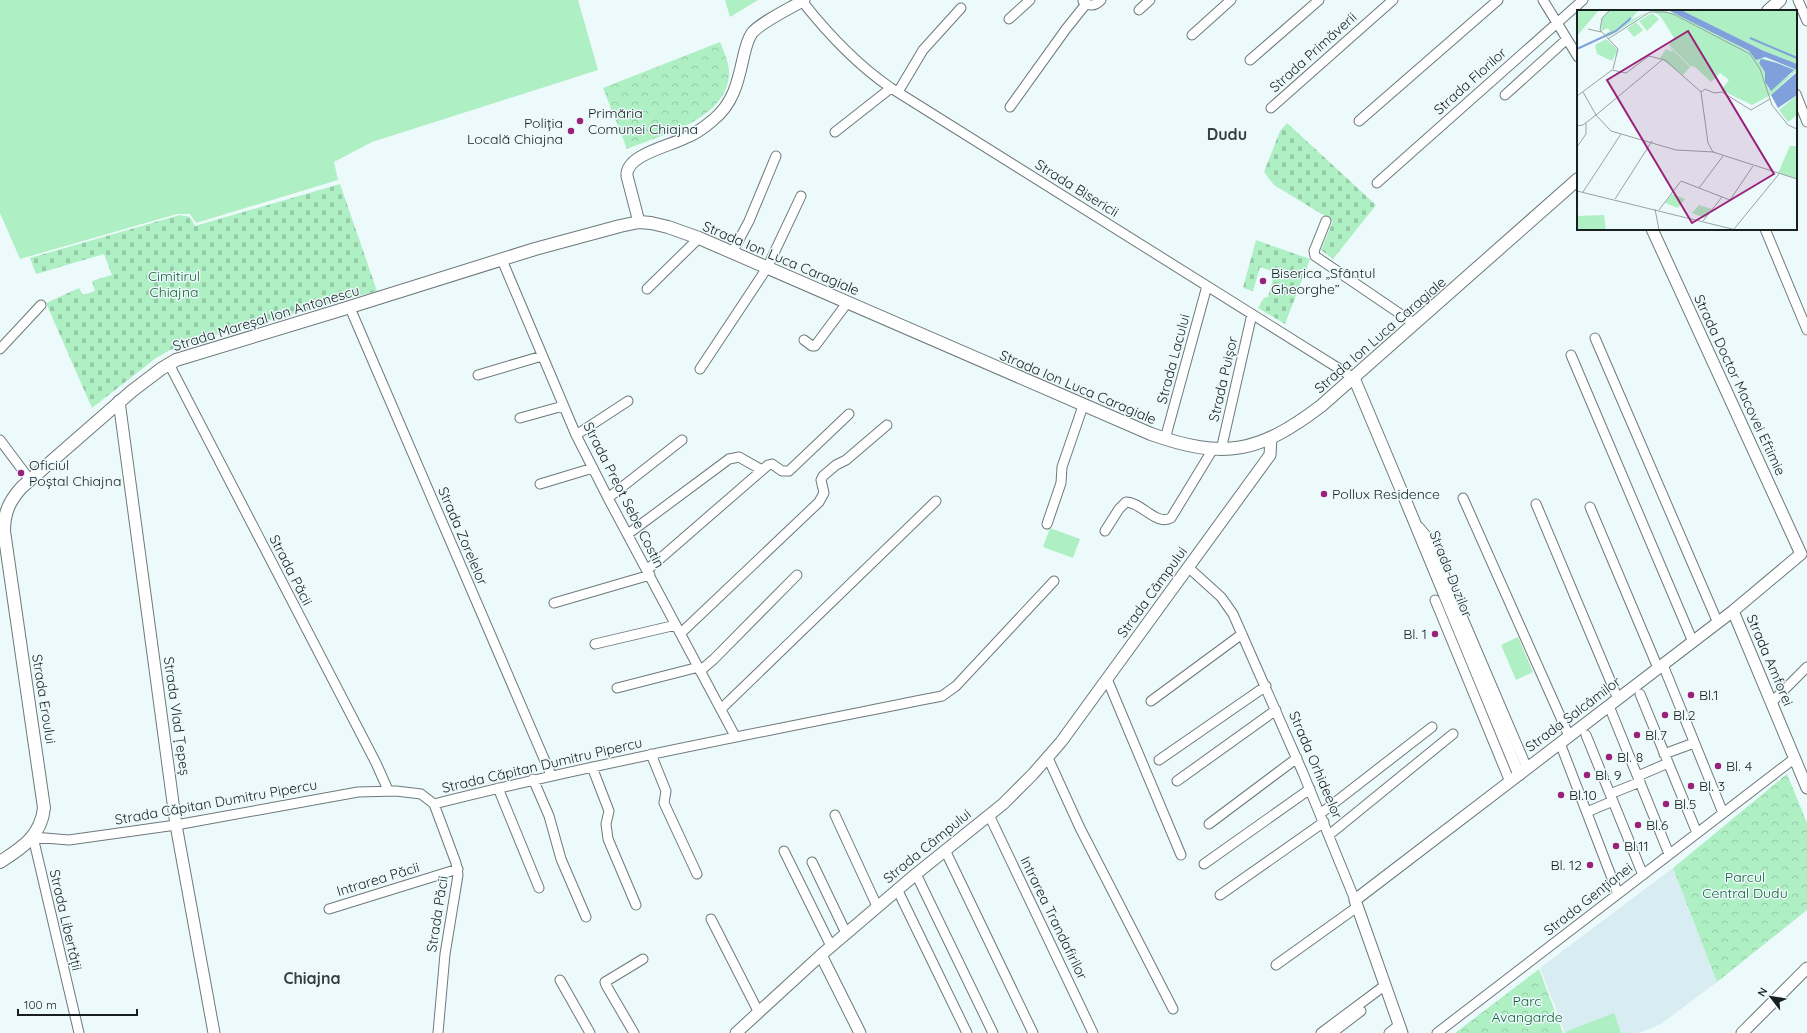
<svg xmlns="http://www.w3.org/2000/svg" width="1807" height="1033" font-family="Quicksand,sans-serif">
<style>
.built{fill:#d7edf1}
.grass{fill:#aeefc3}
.cemetery{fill:url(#cemetery-stones)}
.park{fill:url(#park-crowns)}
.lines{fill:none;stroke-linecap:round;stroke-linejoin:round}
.minor-casing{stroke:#6e797b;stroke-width:11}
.tertiary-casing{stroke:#6e797b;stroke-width:13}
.secondary-casing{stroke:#6e797b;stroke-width:14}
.minor{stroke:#fff;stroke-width:9}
.tertiary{stroke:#fff;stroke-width:11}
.secondary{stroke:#fff;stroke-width:12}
.poi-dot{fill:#9a217a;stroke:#edfafc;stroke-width:1.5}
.labels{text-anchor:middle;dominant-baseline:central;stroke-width:3;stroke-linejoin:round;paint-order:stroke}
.street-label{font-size:14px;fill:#191e1f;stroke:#edfafc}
.poi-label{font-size:14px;fill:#191e1f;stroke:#edfafc;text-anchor:start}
.park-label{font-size:14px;fill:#166239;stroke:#edfafc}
.quarter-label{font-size:16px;font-weight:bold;fill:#353f41;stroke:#edfafc}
.inset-river{fill:none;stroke:#7fa0da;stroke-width:2}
.inset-road{fill:none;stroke:#98a2a4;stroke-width:1}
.view{fill:#9a217a;fill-opacity:0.15;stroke:#9a217a;stroke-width:2}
.inset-edge{fill:none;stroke:#191e1f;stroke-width:2}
</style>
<defs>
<pattern id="cemetery-stones" width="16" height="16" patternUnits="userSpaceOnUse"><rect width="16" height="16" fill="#aeefc3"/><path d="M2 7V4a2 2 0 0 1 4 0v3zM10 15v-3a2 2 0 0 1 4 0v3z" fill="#95cca7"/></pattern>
<pattern id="park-crowns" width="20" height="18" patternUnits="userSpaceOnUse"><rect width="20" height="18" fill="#aeefc3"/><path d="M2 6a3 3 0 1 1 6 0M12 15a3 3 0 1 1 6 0" fill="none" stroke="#95cca7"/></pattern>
</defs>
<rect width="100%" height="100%" fill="#edfafc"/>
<!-- built -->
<path class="built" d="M 1673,868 L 1717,982 L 1661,1024 L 1639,1033 L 1565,1033 L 1540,968 Z"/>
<!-- grass -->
<path class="grass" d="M 0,0 L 578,0 L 598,70 L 372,142 L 334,162 L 338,180 L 196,223 L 190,214 L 177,214 L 20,259 L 0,213 Z
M 725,0 L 758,0 L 730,17 Z
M 1050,528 L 1080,539 L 1073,558 L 1043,547 Z
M 1518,637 L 1533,672 L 1516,680 L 1501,645 Z
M 1614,1013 L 1621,1033 L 1566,1033 L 1565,1032 Z"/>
<!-- cemetery -->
<path class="cemetery" d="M 1287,123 L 1376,205 L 1333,259 L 1321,250 L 1333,221 L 1274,185 L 1264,172 L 1280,131 Z
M 340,184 L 377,291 L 219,334 L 170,350 L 156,358 L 92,408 L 46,303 L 79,288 L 83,295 L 95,291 L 92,281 L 112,275 L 104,254 L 36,274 L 30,258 L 180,215 L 190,217 L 195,226 Z
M 1256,240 L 1310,259 L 1285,324 L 1258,308 L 1264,298 L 1268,297 L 1275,272 L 1260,267 L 1253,291 L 1243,288 Z"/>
<!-- park -->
<path class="park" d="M 720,42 C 724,52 730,64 729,75 C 726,120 661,135 627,149 L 603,88 Z
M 1787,774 L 1807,823 L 1807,910 L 1717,982 L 1673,868 Z
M 1539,969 L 1563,1033 L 1455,1033 Z"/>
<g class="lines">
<!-- minor casing -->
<g class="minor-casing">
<path id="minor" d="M 1543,0 L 1578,57
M 1798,0 L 1807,21
M 802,1 C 828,34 856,64 891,88 L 1354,378
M 1083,1 C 1090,7 1095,6 1101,0
M 1139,10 L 1150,0
M 1009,19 L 1030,0
M 1192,35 L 1231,0
M 1250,60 L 1319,0
M 898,92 L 923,50 L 961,8
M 1796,94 L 1807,122
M 1505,95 L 1567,39
M 1010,107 L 1066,29 L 1086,4
M 1271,108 L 1393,0
M 1359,121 L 1498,0
M 835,132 L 891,88
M 1377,183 L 1583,0
M 1326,221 L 1314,251 L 1315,256 L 1415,324
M 1765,229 L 1807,330
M 732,253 L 749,221 L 776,156
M 502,260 L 576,435 L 608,498 L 735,736
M 647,289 L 699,238
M 350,308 L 551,775
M 1595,338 L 1718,623
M 804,340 L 812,346 L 815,346 L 847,303
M 0,349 L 41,305
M 1571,355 L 1693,642
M 169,364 L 376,763 L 388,790
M 700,369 L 767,268 L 801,196
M 478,375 L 542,356
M 520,418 L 563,406
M 576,435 L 628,401
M 1165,439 L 1207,286
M 0,440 L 30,480
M 1221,450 L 1252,314
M 540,484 L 593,468
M 608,498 L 682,440
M 1463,498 L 1569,736
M 1536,504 L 1618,699
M 1590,507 L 1658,668
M 1047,524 L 1061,483 L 1062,467 L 1083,406
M 1419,527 L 1429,539 L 1527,768
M 1105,531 L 1119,509 L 1126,502 C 1141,502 1156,526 1171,518 L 1213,449
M 628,534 L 729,459 L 739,457 L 762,470
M 1189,568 L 1221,597 L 1233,614 L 1303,773 L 1355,900
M 647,570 L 768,465 L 772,464 L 782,471 L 789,471 L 849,414
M 1435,600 L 1510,782
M 554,603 L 650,575
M 681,633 L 819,502 L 824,493 L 821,480 L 823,476 L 836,465 L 846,460 L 887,425
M 595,644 L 676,625
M 1663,665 L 1723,813
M 700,671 L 714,659 L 797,575
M 1107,679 L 1181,855
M 617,688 L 699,667
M 1640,694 L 1697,833
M 1151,701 L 1242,634
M 1772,702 L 1807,667
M 1609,706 L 1669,854
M 721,709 L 936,501
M 1586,735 L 1643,875
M 1560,743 L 1618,894
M 651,754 L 666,791 L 664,803 L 697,874
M 1664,754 L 1694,743
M 1048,758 L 1080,828 L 1173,1009
M 1159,760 L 1266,686
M 592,767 L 609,811 L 606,824 L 608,839 L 636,905
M 1638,776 L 1668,763
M 533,779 L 549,816 L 561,859 L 586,917
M 1177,781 L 1276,710
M 498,788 L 539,888
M 1610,794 L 1640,782
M 434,804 C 602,762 772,730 942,696 L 956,686 L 1054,581
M 1587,812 L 1613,801
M 1320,814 L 1432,727
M 835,815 L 877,906
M 989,815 L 1093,1033
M 1209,824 L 1297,758
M 1329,835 L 1453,734
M 945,850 L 1033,1033
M 784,851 L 831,946
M 812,862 L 846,933
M 1204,864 L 1310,789
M 916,874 L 993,1033
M 897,889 L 967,1033
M 1220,895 L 1324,822
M 329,909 L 458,869
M 711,919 L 758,1011
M 1276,965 L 1357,907
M 560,980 L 590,1033
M 79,1033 L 33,837 L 69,840 L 176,825 L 358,792 L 396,791 L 421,794 L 434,804 L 456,863 L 458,875 L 445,954 L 438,1033
M 634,1033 L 606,985 L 605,982 L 643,959
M 1321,1033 L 1384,986
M 1332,1033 L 1361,1011
M 1389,1033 L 1399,1025
M 1437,1033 L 1795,758"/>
</g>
<!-- tertiary casing -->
<g class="tertiary-casing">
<path id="tertiary" d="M 639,222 L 627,176 C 625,155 670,146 685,138 C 695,134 705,127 713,120 C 733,104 738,82 743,59 C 745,50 747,40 752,33 C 761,22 791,8 804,0
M 1354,378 L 1407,504 L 1519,775
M 119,401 L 176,825 L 214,1033
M 1733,611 L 1807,788
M 821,955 L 860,1033
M 736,1033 L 821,955 L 916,874 L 1003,804 L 1033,774 L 1061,742 L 1270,455 L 1271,438
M 1402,1033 L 1355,900 L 1733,611 L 1801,554 L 1652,229
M 1742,1033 L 1807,968"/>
</g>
<!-- secondary casing -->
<g class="secondary-casing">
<path id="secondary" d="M 1768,11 L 1780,0
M 0,862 C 22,848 41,836 44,808 L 4,531 C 4,512 10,500 22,487 L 132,391 L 161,369 L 176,360 L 337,311 L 535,249 L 620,226 L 639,222 L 651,223 L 668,227 L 699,238 L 1151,434 C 1224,460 1259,453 1321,406 L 1578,179"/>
</g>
<!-- minor -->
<use href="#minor" class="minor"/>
<!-- tertiary -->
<use href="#tertiary" class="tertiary"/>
<!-- secondary -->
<use href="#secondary" class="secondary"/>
</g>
<!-- markers -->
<g class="poi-dot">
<circle cx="580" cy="121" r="4"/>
<circle cx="571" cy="131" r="4"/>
<circle cx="1263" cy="281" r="4"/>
<circle cx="21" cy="473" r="4"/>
<circle cx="1324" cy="494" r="4"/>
<circle cx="1435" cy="634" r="4"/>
<circle cx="1691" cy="695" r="4"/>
<circle cx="1665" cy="715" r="4"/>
<circle cx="1637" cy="735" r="4"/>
<circle cx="1609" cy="757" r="4"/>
<circle cx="1718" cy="766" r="4"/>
<circle cx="1587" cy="775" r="4"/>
<circle cx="1691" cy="786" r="4"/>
<circle cx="1561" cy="795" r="4"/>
<circle cx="1666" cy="804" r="4"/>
<circle cx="1638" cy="825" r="4"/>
<circle cx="1616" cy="846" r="4"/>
<circle cx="1590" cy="865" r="4"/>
</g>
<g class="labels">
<!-- street labels -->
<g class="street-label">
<text transform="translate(1313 52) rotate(-42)">Strada Primăverii</text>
<text transform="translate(1470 81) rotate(-42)">Strada Florilor</text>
<text transform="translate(1077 188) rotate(32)">Strada Bisericii</text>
<text transform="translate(781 258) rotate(23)">Strada Ion Luca Caragiale</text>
<text transform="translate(266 318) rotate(-17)">Strada Mareșal Ion Antonescu</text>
<text transform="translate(1380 335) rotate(-41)">Strada Ion Luca Caragiale</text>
<text transform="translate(1173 359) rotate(-75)">Strada Lacului</text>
<text transform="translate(1223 379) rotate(-77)">Strada Puișor</text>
<text transform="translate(1740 385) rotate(65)">Strada Doctor Macovei Eftimie</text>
<text transform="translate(1078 387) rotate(23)">Strada Ion Luca Caragiale</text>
<text transform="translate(624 495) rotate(63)">Strada Preot Sebe Costin</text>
<text transform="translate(463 536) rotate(67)">Strada Zorelelor</text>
<text transform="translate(291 570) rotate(63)">Strada Păcii</text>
<text transform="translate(1451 574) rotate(68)">Strada Duzilor</text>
<text transform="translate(1152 592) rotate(-54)">Strada Câmpului</text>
<text transform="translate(1770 660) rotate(67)">Strada Amforei</text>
<text transform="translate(44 699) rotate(81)">Strada Eroului</text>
<text transform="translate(1573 714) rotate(-37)">Strada Salcâmilor</text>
<text transform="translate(177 716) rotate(82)">Strada Vlad Țepeș</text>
<text transform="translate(542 765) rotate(-13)">Strada Căpitan Dumitru Pipercu</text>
<text transform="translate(1316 765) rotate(67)">Strada Orhideelor</text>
<text transform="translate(216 802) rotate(-10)">Strada Căpitan Dumitru Pipercu</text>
<text transform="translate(927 846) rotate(-39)">Strada Câmpului</text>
<text transform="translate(378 879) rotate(-17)">Intrarea Păcii</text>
<text transform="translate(1588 899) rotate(-38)">Strada Gențianei</text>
<text transform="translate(437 914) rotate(-81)">Strada Păcii</text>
<text transform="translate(1054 918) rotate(64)">Intrarea Trandafirilor</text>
<text transform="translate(66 920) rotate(77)">Strada Libertății</text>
</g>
<!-- poi labels -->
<g class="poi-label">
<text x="588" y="113">Primăria<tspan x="588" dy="16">Comunei Chiajna</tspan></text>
<text x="563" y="123" text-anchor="end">Poliția<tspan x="563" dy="16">Locală Chiajna</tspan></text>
<text x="1271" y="273">Biserica „Sfântul<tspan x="1271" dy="16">Gheorghe”</tspan></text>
<text x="29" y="465">Oficiul<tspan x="29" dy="16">Poștal Chiajna</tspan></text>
<text x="1332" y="494">Pollux Residence</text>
<text x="1427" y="634" text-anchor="end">Bl. 1</text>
<text x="1699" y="695">Bl.1</text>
<text x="1673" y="715">Bl.2</text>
<text x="1645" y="735">Bl.7</text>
<text x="1617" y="757">Bl. 8</text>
<text x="1726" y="766">Bl. 4</text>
<text x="1595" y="775">Bl. 9</text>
<text x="1699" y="786">Bl. 3</text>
<text x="1569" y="795">Bl.10</text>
<text x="1674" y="804">Bl.5</text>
<text x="1646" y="825">Bl.6</text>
<text x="1624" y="846">Bl.11</text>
<text x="1582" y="865" text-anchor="end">Bl. 12</text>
</g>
<!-- park labels -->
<g class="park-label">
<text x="174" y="276">Cimitirul<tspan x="174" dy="16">Chiajna</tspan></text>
<text x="1745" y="877">Parcul<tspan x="1745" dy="16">Central Dudu</tspan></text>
<text x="1527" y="1001">Parc<tspan x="1527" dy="16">Avangarde</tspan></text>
</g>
<!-- quarter labels -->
<g class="quarter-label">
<text x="1227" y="134">Dudu</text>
<text x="312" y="978">Chiajna</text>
</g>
</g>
<!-- overview -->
<g transform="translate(1577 10)">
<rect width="220" height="220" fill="#edfafc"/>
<path d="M 0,0 L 22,0 L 0,26 ZM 32,0 L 62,0 L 52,11 L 74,0 L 31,27 L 28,24 L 33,21 L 31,18 L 24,21 ZM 75,0 L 99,3 L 175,43 L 188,62 L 188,70 L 194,85 L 175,95 L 144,80 L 152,70 L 143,63 L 134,72 L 118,57 L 113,56 L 92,35 L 97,28 L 84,7 ZM 104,0 L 220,0 L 220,54 L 187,41 ZM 75,3 L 82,9 L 70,21 L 62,11 ZM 59,12 L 66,20 L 57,27 L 50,19 ZM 29,29 L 41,40 L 35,51 L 20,44 L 18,35 ZM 27,205 L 29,220 L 0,220 L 0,206 Z" fill="#aeefc3"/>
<path d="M 111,0 L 117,0 L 220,50 L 192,39 ZM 31,1 L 37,19 L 34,21 L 31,18 L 24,21 L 25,8 ZM 220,85 L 220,105 L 211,112 L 202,100 ZM 213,136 L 220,136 L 220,169 L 201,163 Z" fill="#aeefc3"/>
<path d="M 183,47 L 220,60 L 194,85 L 192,80 L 215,63 L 183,50 L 182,53 L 179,50 Z" fill="#aeefc3"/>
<path d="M 92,36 L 113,57 L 106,65 L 83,48 L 89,39 L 96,42 Z" fill="#aeefc3"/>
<path d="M 95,184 L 108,189 L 101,198 L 88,193 ZM 122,195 L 135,199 L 128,208 L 115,203 Z" fill="#aeefc3"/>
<path d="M 91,0 L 104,0 L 187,41 L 220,54 L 220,60 L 188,47 L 179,50 L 172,41 ZM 184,49 L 200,53 L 217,60 L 194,81 L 188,72 L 188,62 L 182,53 ZM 220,62 L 220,85 L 201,98 L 194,85 Z" fill="#7fa0da"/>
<path class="inset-river" d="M 103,0 L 117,9M 173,28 L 220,48M 0,39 L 39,21 L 54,8"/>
<path class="inset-road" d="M 33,0 L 25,8 L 23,20 L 41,39 L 36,59M 11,19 L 24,22M 31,29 L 73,2 L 89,2 L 98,5 L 173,44 L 183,59 L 195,95 L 211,115 L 220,119M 6,82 L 19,105 L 34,121 L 99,140 L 137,142M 124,82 L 128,79 L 137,83 L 145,82 L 174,100 L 193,89M 0,86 L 35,60 L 49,63 L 72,46 L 88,50 L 124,82 L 131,133 L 136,142 L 220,169M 0,116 L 6,115 L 19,105 L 85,50M 0,137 L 9,124 L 9,113M 122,178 L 146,146M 0,181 L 159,220M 6,182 L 44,124M 38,189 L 75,131M 78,199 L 82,220M 82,200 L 104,171 L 153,190 L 176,156M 126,211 L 145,187M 157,219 L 202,164"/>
<path class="view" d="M 111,21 L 197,164 L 115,213 L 30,70 Z"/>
<rect width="220" height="220" class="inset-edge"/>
</g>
<!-- north arrow -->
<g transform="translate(1771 997) rotate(301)" stroke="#edfafc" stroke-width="3" paint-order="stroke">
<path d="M0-3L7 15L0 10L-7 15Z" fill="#191e1f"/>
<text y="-6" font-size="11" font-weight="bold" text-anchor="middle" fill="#191e1f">N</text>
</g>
<!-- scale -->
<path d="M18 1009v6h119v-6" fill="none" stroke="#191e1f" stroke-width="2"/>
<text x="24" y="1009" font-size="12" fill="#191e1f" stroke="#edfafc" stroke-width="3" paint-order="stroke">100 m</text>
</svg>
